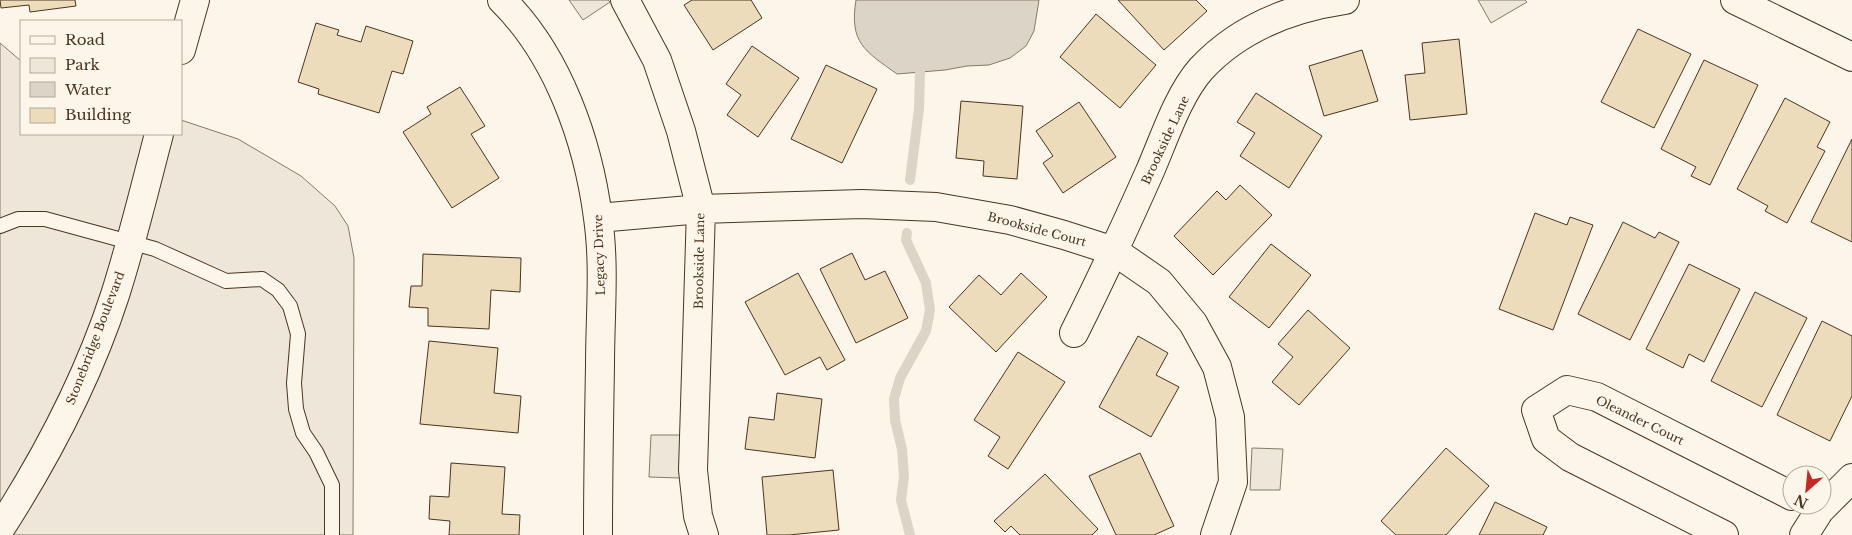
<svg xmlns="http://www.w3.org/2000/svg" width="1852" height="535" font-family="'Libre Baskerville',serif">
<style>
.green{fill:#ede6d9;stroke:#887966}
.parking{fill:#ede7d9;stroke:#887966}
.water{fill:#dcd4c6;stroke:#887966}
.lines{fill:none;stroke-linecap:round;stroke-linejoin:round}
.stream{stroke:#dcd4c6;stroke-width:10}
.building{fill:#ecdcbc;stroke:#4a3520}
.service-casing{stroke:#4a3520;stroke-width:16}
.minor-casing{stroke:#4a3520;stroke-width:30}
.service{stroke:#fbf6e9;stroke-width:14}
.minor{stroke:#fbf6e9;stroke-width:28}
.labels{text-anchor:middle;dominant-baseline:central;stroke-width:4;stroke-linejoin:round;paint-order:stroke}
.street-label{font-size:12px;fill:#4a3520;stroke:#fbf6e9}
</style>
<rect width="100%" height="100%" fill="#fbf6e9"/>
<!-- green -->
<path class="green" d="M 0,43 L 21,61 L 21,134 L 181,134 L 181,120 L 238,139 L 301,176 L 335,206 L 348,226 L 354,258 L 353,535 L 0,535 Z"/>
<!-- parking -->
<path class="parking" d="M 569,0 L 608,0 L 610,2 L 583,20 Z
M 1478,0 L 1525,0 L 1527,2 L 1491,23 Z
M 651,435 L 681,435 L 680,478 L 649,477 Z
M 1252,448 L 1283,449 L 1280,490 L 1250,490 Z"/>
<!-- water -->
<path class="water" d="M 856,0 L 1039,0 L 1034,31 L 1026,46 L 1010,58 L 989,65 L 967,66 L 945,70 L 897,74 C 865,51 849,43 856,0 Z"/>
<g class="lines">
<!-- stream -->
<path class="stream" d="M 910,180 L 919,109 L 920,72
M 907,233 L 906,240 L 926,283 L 930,310 L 926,331 L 900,378 L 894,399 L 895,420 L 902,449 L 904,477 L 901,500 L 910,535"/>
</g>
<!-- building -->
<path class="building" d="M 0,0 L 75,0 L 76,6 L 30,12 L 29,5 L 1,8 Z
M 692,0 L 751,0 L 762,18 L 713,50 L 684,5 Z
M 1118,0 L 1196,0 L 1207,11 L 1164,50 Z
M 1096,14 L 1156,65 L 1120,108 L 1060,57 Z
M 316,23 L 339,30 L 337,35 L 361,42 L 366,26 L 413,41 L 403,74 L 392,71 L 379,113 L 318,94 L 319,89 L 298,82 Z
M 1638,29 L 1691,54 L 1654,128 L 1601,102 Z
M 1459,39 L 1467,114 L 1410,120 L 1405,75 L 1425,73 L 1422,43 Z
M 752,46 L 799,78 L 758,137 L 727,115 L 741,95 L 726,84 Z
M 1362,50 L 1378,101 L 1324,116 L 1309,66 Z
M 1704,60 L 1758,85 L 1710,185 L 1691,176 L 1696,167 L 1661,149 Z
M 826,65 L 877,89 L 842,163 L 791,139 Z
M 460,87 L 485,126 L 471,134 L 499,178 L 452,208 L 403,132 L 431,114 L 427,107 Z
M 1256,93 L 1322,136 L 1289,188 L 1240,156 L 1255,133 L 1237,122 Z
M 1785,98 L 1830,122 L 1817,147 L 1825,151 L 1787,223 L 1765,211 L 1768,206 L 1737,189 Z
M 961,101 L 1023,106 L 1017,179 L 983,176 L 984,161 L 956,158 Z
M 1079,102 L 1116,157 L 1063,193 L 1043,163 L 1053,156 L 1036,131 Z
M 1852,139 L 1852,242 L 1811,222 Z
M 1240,185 L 1272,215 L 1213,275 L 1174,236 L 1217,191 L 1226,200 Z
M 1535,213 L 1567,225 L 1570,217 L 1593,225 L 1553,330 L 1499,309 Z
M 1623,222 L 1655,238 L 1659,232 L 1679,242 L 1630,340 L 1578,314 Z
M 1271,244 L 1311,275 L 1269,328 L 1229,297 Z
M 852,253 L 865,280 L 885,271 L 908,318 L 856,343 L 820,269 Z
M 423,254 L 521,258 L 520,292 L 491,290 L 489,329 L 428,326 L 428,308 L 409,307 L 411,286 L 422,286 Z
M 1689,264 L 1740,289 L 1704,362 L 1689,354 L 1683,368 L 1646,349 Z
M 798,273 L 845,360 L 827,370 L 820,357 L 785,375 L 745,302 Z
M 1021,273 L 1047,297 L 996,352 L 949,307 L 979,275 L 1001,295 Z
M 1755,292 L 1807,318 L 1762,407 L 1711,381 Z
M 1308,310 L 1350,348 L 1299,405 L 1272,382 L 1293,357 L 1278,344 Z
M 1822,321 L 1852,336 L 1852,396 L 1830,441 L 1777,415 Z
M 1138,336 L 1168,353 L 1156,375 L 1179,387 L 1151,437 L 1099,407 Z
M 429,341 L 498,348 L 494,393 L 521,396 L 518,433 L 420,424 Z
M 1018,352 L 1065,382 L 1008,469 L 988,456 L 1000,437 L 974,420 Z
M 777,393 L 822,399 L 815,458 L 745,449 L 749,417 L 774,420 Z
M 1446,448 L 1489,486 L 1446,535 L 1396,535 L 1381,521 Z
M 1140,453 L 1174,526 L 1154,535 L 1116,535 L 1089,476 Z
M 451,463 L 505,467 L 502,514 L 520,515 L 519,535 L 449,535 L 450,521 L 429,519 L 430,496 L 449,497 Z
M 833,470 L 839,530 L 789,535 L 767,535 L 762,477 Z
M 1045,474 L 1098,529 L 1092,535 L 1020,535 L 1011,526 L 1005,532 L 994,521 Z
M 1495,502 L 1547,527 L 1543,535 L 1479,535 Z"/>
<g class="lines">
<!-- service casing -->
<g class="service-casing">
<path id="service" d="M 0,226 L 18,219 L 45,219 L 155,249 L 226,281 L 262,279 L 278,290 L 290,306 L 298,334 L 294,383 L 296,409 L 303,433 L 316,452 L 332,485 L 332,535"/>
</g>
<!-- minor casing -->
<g class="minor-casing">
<path id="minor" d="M 502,0 C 558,55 588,141 598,218 C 605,266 600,316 600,365 C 599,422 598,478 598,535
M 625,0 L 657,60 L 681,131 L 701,209 L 693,470 L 698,516 L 704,535
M 1735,0 L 1852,57
M 181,50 L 195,0
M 598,218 L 701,209 L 862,204 L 936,207 L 1010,220 L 1064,235 L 1114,251 L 1159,282 L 1193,323 L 1217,367 L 1230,417 L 1233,482 L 1215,535
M 1074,333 C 1101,279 1126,225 1150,171 C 1164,139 1178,95 1201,69 C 1239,28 1291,8 1345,0
M 0,529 C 47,456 88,378 115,295 C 132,242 145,187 159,134
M 1724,535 L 1570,457 L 1546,439 L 1536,410 L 1567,390 L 1597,397 L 1792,496
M 1804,535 L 1820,510 L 1852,478"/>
</g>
<!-- service -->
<use href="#service" class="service"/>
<!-- minor -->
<use href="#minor" class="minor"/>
</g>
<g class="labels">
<!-- street labels -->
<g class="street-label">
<text transform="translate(1165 140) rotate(-65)">Brookside Lane</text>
<text transform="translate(1037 229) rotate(15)">Brookside Court</text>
<text transform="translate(599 255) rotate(-92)">Legacy Drive</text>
<text transform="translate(699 261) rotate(-89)">Brookside Lane</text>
<text transform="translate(95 338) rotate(-69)">Stonebridge Boulevard</text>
<text transform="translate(1640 420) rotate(26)">Oleander Court</text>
</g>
</g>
<!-- legend -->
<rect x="20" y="20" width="162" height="115" fill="#fbf6e9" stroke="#b4a999"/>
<rect x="30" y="36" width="25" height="8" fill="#fbf6e9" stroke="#b4a999"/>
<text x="65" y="45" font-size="15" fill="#4a3520">Road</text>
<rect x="30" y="58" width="25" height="15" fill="#ede6d9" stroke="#b4a999"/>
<text x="65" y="70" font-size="15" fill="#4a3520">Park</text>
<rect x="30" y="82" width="25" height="15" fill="#dcd4c6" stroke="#b4a999"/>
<text x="65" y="95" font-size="15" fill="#4a3520">Water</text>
<rect x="30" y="108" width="25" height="15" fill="#ecdcbc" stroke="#b4a999"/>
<text x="65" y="120" font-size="15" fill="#4a3520">Building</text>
<!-- north arrow -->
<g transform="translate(1807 490) rotate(207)"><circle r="24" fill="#fbf6e9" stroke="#b4a999"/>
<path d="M0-4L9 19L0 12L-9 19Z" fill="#c62828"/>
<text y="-8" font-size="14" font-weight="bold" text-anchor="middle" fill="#4a3520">N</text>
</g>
</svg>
